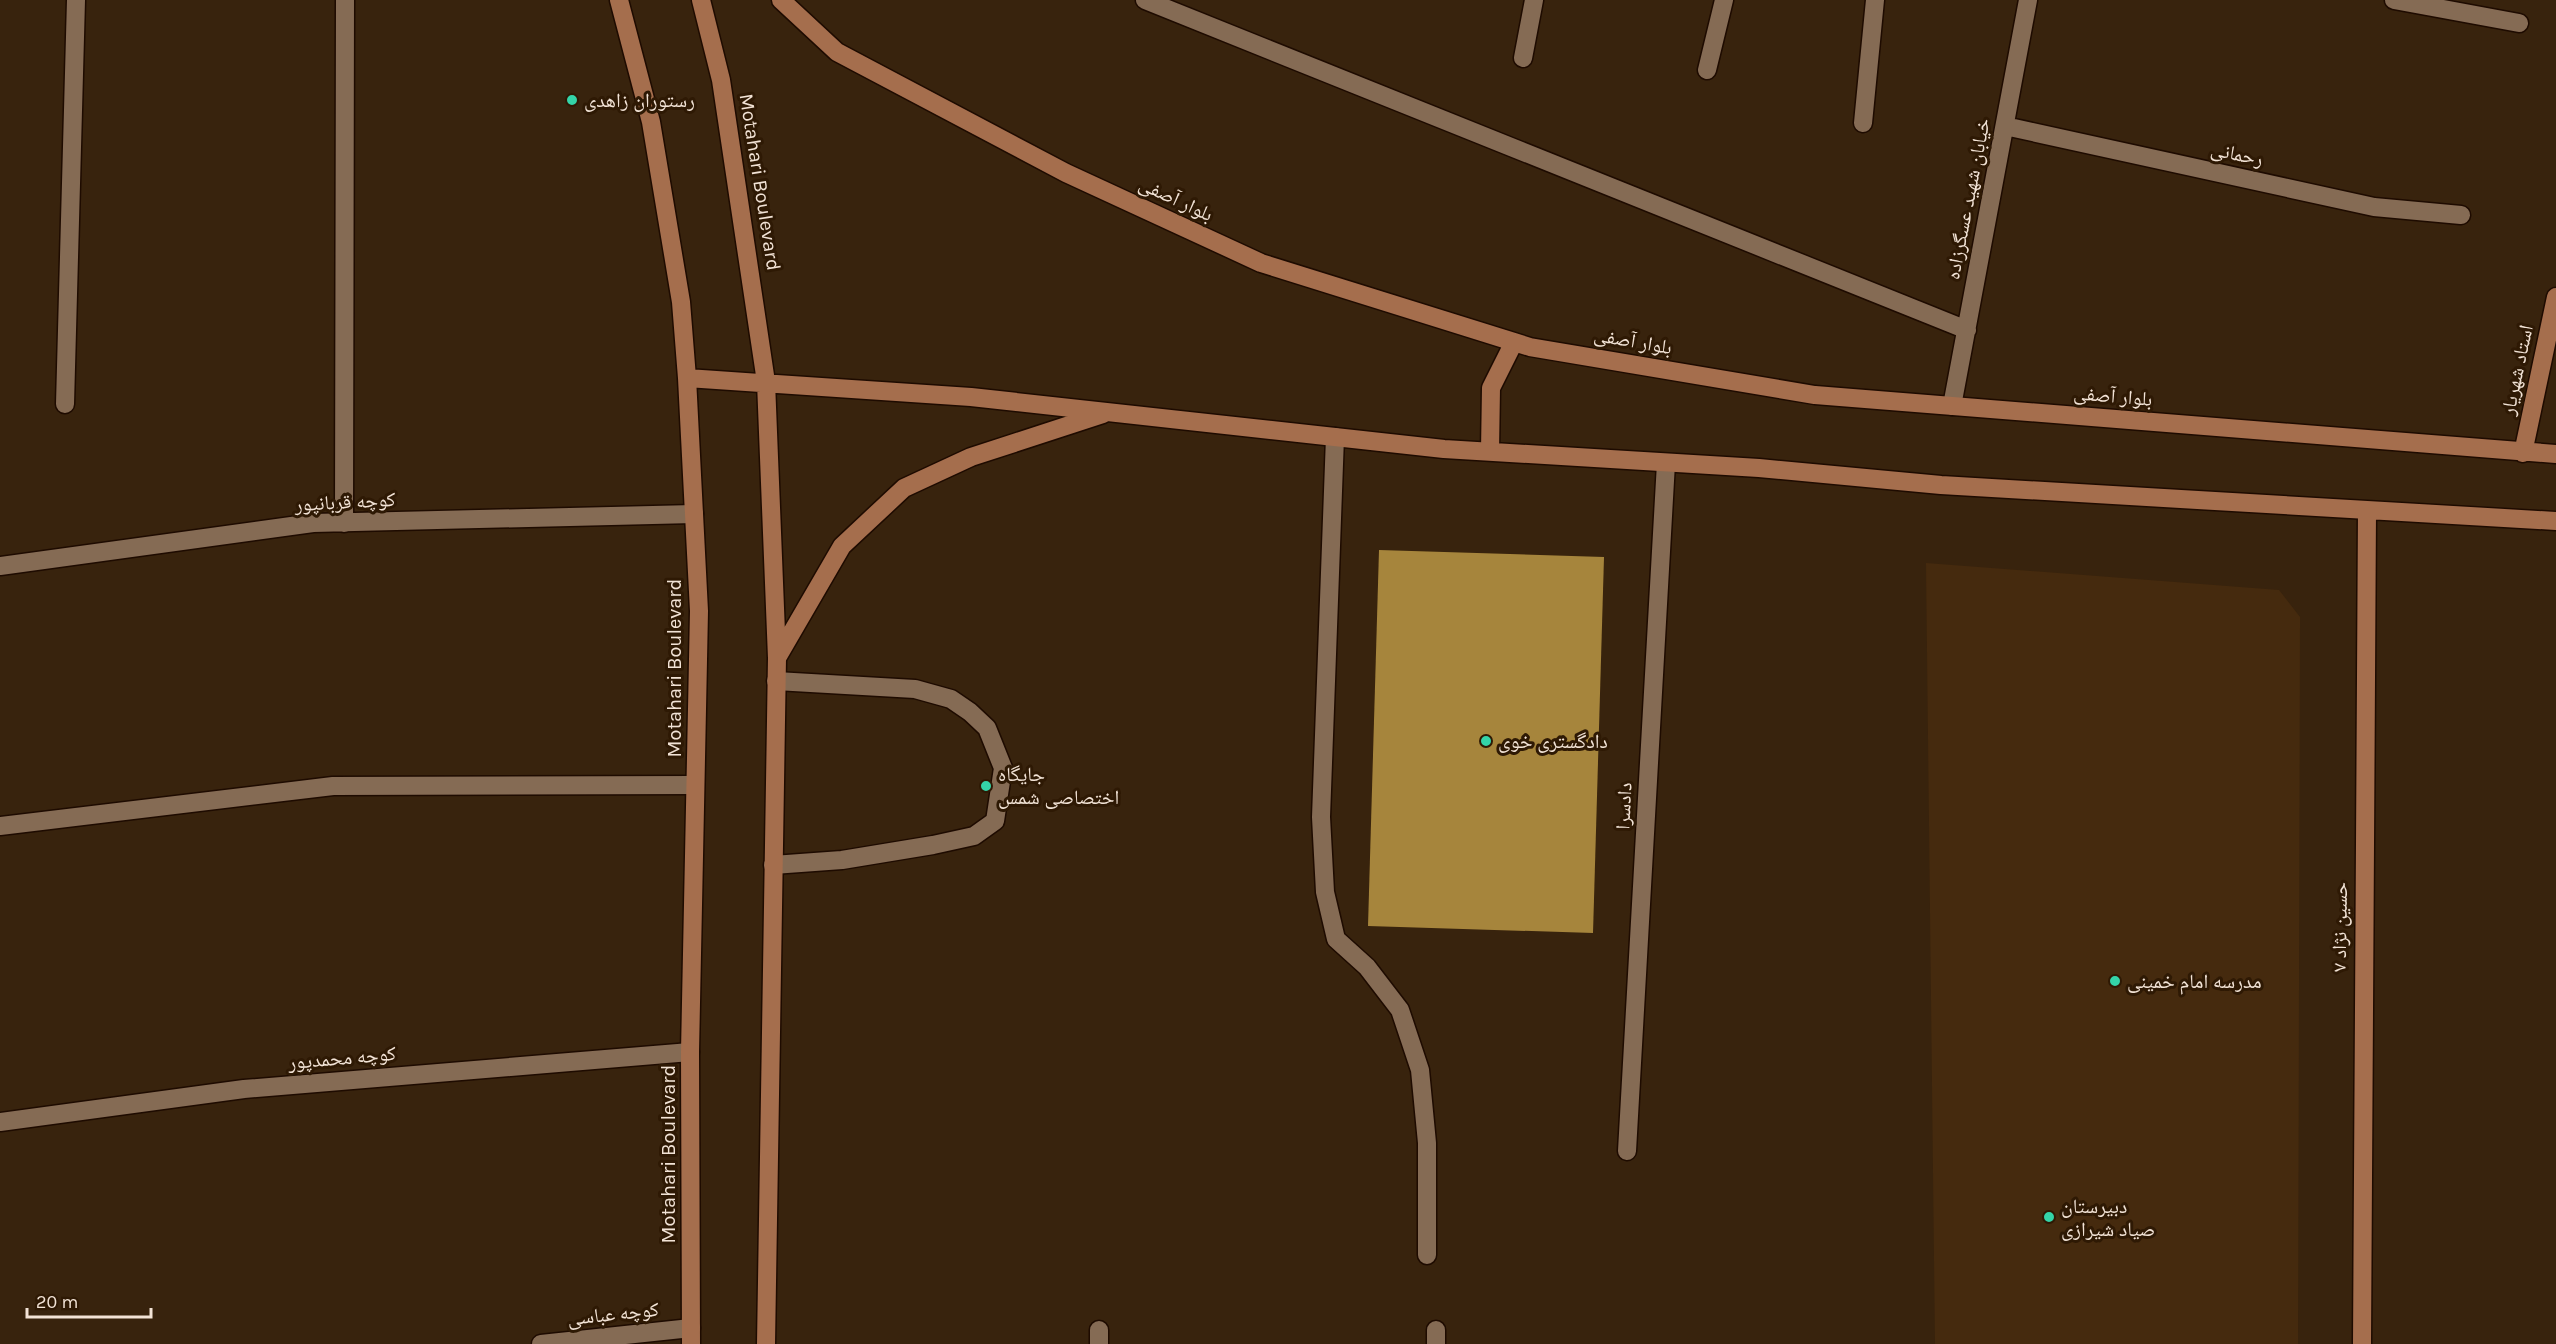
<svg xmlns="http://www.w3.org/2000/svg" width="2556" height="1344" font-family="Karla,'Noto Naskh Arabic',sans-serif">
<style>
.built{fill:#452a0e}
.building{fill:#a6853c}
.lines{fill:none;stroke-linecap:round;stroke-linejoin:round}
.lane-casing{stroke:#1e0b00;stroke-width:21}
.street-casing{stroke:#1e0b00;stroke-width:21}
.secondary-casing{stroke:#1e0b00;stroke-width:21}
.lane{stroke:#856b54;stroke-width:18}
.street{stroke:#856b54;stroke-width:18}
.secondary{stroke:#a56e4d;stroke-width:18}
.poi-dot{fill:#34d4a8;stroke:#2e1904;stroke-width:2}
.labels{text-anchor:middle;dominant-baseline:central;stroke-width:6;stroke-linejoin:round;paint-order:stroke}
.poi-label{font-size:20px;fill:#f2e3d6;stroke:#2e1904;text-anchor:start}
.street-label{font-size:20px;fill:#f2e3d6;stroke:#2e1904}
</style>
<rect width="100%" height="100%" fill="#38230d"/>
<!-- built -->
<path class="built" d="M 1926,563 L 2279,590 L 2300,617 L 2298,1344 L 1935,1344 Z"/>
<!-- building -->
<path class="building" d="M 1379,550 L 1604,557 L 1593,933 L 1368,926 Z"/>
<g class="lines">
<!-- lane casing -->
<g class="lane-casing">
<path id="lane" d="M 1335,437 L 1321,817 L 1325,892 L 1336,939 L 1367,967 L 1400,1010 L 1420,1070 L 1427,1143 L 1427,1255
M 773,865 L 842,860 L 933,845 L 974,836 L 995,821 L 1003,768 L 987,728 L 970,712 L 951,699 L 915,689 L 776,681"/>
</g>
<!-- street casing -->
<g class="street-casing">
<path id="street" d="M 1145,0 L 1967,330
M 2394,0 L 2519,23
M 1523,58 L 1534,0
M 1707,70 L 1724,0
M 1863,123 L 1875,0
M 2005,126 L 2374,207 L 2461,215
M 65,404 L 76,0
M 1952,406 L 2028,0
M 344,523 L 345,0
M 0,566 L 313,523 L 694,514
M 0,826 L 333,786 L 695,785
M 0,1122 L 244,1089 L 690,1052
M 1627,1151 L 1666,463
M 1099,1330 L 1099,1344
M 541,1344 L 691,1328
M 1436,1344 L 1436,1330"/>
</g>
<!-- secondary casing -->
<g class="secondary-casing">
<path id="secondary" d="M 619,0 L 651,122 L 681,302 L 687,378 L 699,611 L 690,1052 L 691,1344
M 701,0 L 721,80 L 766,382 L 777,658 L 766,1344
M 781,0 L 837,52 L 1066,173 L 1261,263 L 1530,347 L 1815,395 L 2556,454
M 687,378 L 971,397 L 1444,449 L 1759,468 L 1941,485 L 2556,521
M 1490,451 L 1491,388 L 1514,342
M 2523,453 L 2556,297
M 777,658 L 842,546 L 904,488 L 971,457 L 1103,414
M 2362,1344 L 2367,511"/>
</g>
<!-- lane -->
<use href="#lane" class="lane"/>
<!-- street -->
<use href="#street" class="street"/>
<!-- secondary -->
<use href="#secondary" class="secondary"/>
</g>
<!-- markers -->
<g class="poi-dot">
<circle cx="572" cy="100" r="6"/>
<circle cx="1486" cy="741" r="6"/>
<circle cx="986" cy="786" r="6"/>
<circle cx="2115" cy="981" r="6"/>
<circle cx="2049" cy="1217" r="6"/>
</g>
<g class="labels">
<!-- poi labels -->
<g class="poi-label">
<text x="584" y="100">رستوران زاهدی</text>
<text x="1498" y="741">دادگستری خوی</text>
<text x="998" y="774">جایگاه<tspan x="998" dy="23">اختصاصی شمس</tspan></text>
<text x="2127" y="981">مدرسه امام خمینی</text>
<text x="2061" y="1206">دبیرستان<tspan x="2061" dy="23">صیاد شیرازی</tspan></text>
</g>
<!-- street labels -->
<g class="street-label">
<text transform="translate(2237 154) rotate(12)">رحمانی</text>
<text transform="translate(760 182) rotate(81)">Motahari Boulevard</text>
<text transform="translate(1176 199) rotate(25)">بلوار آصفی</text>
<text transform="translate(1968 199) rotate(-79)">خیابان شهید عسگرزاده</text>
<text transform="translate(1633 341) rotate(10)">بلوار آصفی</text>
<text transform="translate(2517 370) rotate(-78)">استاد شهریار</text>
<text transform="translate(2113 396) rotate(5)">بلوار آصفی</text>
<text transform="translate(345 502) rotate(-3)">کوچه قربانپور</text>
<text transform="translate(674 668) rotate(-90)">Motahari Boulevard</text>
<text transform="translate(1624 806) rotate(-87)">دادسرا</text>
<text transform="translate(2340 927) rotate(-89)">حسین نژاد ۷</text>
<text transform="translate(342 1058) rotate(-5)">کوچه محمدپور</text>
<text transform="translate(668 1154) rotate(-90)">Motahari Boulevard</text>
<text transform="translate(613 1314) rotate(-6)">کوچه عباسی</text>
</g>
</g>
<!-- scale -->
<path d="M27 1308v9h124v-9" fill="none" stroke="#f2e3d6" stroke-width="3"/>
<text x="36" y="1308" font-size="18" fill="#f2e3d6" stroke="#2e1904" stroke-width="4.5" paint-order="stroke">20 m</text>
</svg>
